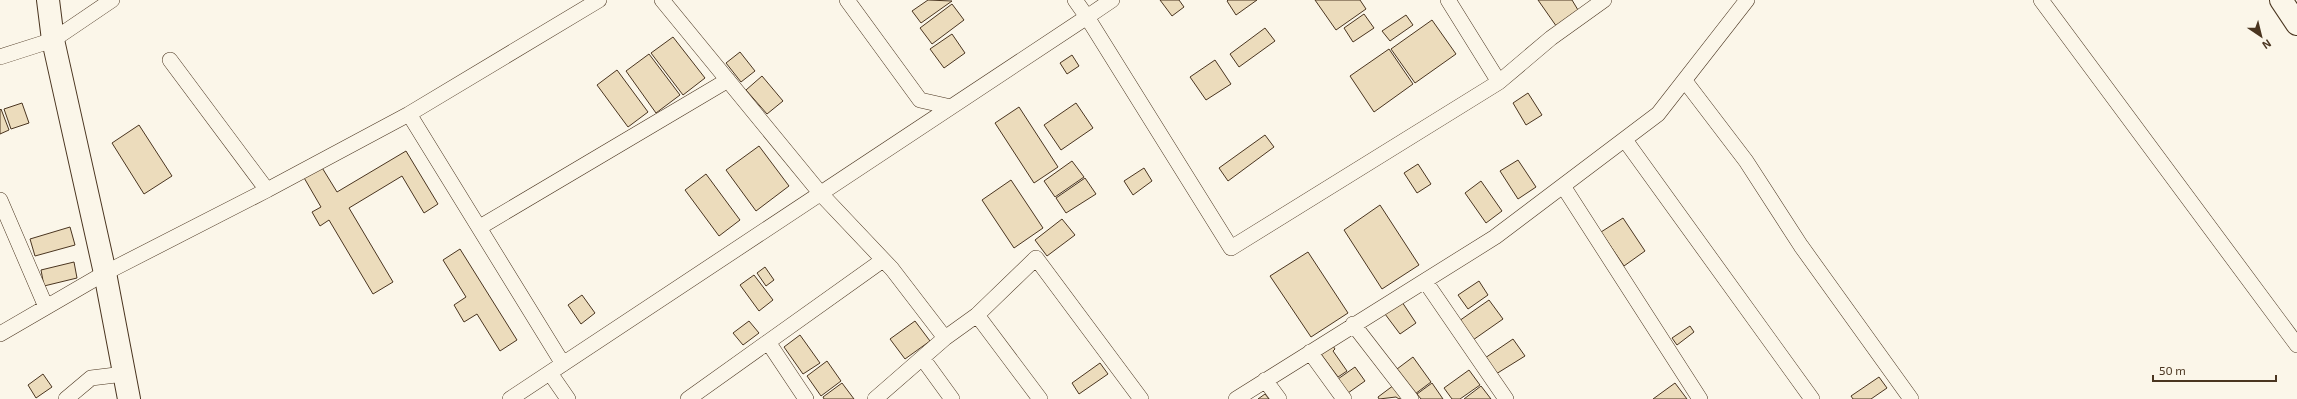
<svg xmlns="http://www.w3.org/2000/svg" width="2297" height="399" font-family="'Exo 2',sans-serif">
<style>
.building{fill:#ecdcbc;stroke:#4a3520}
.lines{fill:none;stroke-linecap:round;stroke-linejoin:round}
.minor-casing{stroke:#4a3520;stroke-width:16}
.primary-casing{stroke:#4a3520;stroke-width:24}
.minor{stroke:#fbf6e9;stroke-width:15}
.primary{stroke:#fbf6e9;stroke-width:22}
</style>
<rect width="100%" height="100%" fill="#fbf6e9"/>
<!-- building -->
<path class="building" d="M 928,0 L 952,1 L 921,23 L 912,11 Z
M 1160,0 L 1179,0 L 1184,7 L 1172,16 Z
M 1228,0 L 1257,0 L 1236,15 L 1227,1 Z
M 1315,0 L 1360,0 L 1366,9 L 1336,30 Z
M 1538,0 L 1572,0 L 1581,15 L 1559,30 Z
M 952,4 L 964,20 L 932,44 L 920,28 Z
M 1364,14 L 1374,28 L 1353,42 L 1344,28 Z
M 1406,15 L 1413,25 L 1390,41 L 1382,31 Z
M 1432,20 L 1456,54 L 1415,83 L 1391,49 Z
M 1265,28 L 1275,41 L 1239,67 L 1230,54 Z
M 952,34 L 965,53 L 944,68 L 930,49 Z
M 673,37 L 705,78 L 683,95 L 651,53 Z
M 1389,49 L 1413,84 L 1374,112 L 1350,76 Z
M 740,52 L 755,71 L 741,82 L 726,63 Z
M 649,54 L 680,95 L 656,113 L 626,71 Z
M 1072,55 L 1079,66 L 1067,74 L 1060,63 Z
M 1215,60 L 1231,84 L 1206,100 L 1190,77 Z
M 617,70 L 648,112 L 628,127 L 597,85 Z
M 762,76 L 783,101 L 767,114 L 746,90 Z
M 1528,93 L 1542,115 L 1526,125 L 1513,103 Z
M 22,103 L 29,123 L 11,129 L 4,109 Z
M 1076,103 L 1093,128 L 1061,150 L 1044,125 Z
M 1019,107 L 1058,167 L 1034,183 L 995,123 Z
M 1,109 L 9,130 L 0,134 L 0,110 Z
M 139,125 L 172,176 L 144,194 L 112,143 Z
M 1265,135 L 1274,147 L 1228,181 L 1219,168 Z
M 759,146 L 789,186 L 756,211 L 726,170 Z
M 406,151 L 438,204 L 424,213 L 402,176 L 349,208 L 393,282 L 373,294 L 329,220 L 320,226 L 312,212 L 321,207 L 303,176 L 321,166 L 337,192 Z
M 1518,160 L 1536,187 L 1518,199 L 1500,171 Z
M 1072,161 L 1084,177 L 1055,197 L 1044,181 Z
M 1418,164 L 1431,184 L 1417,193 L 1404,173 Z
M 1144,168 L 1152,181 L 1133,195 L 1124,181 Z
M 706,174 L 740,220 L 719,236 L 685,190 Z
M 1085,178 L 1096,194 L 1066,213 L 1056,198 Z
M 1011,180 L 1043,228 L 1014,248 L 982,200 Z
M 1481,181 L 1502,211 L 1486,223 L 1465,193 Z
M 1380,205 L 1419,265 L 1382,289 L 1344,230 Z
M 1623,218 L 1645,251 L 1624,266 L 1601,232 Z
M 1062,219 L 1075,235 L 1047,256 L 1035,240 Z
M 70,227 L 75,245 L 35,256 L 30,239 Z
M 460,249 L 517,340 L 500,351 L 477,314 L 464,322 L 454,305 L 466,297 L 443,260 Z
M 1308,252 L 1348,313 L 1311,337 L 1270,276 Z
M 74,262 L 77,278 L 44,286 L 41,270 Z
M 765,267 L 774,280 L 766,286 L 757,273 Z
M 754,275 L 773,300 L 759,311 L 740,285 Z
M 1479,281 L 1488,295 L 1468,309 L 1458,295 Z
M 582,295 L 595,313 L 581,324 L 568,305 Z
M 1489,300 L 1503,319 L 1473,340 L 1459,321 Z
M 1402,302 L 1416,323 L 1400,334 L 1385,314 Z
M 749,321 L 759,333 L 743,345 L 733,333 Z
M 915,321 L 930,341 L 905,359 L 890,339 Z
M 1690,326 L 1694,332 L 1677,345 L 1672,338 Z
M 800,335 L 820,363 L 803,374 L 784,347 Z
M 1513,339 L 1525,356 L 1496,374 L 1485,358 Z
M 1333,346 L 1335,349 L 1333,351 L 1347,371 L 1338,377 L 1321,354 Z
M 1413,357 L 1431,382 L 1415,394 L 1397,369 Z
M 827,361 L 841,381 L 821,396 L 807,376 Z
M 1100,363 L 1108,374 L 1079,394 L 1072,383 Z
M 1355,367 L 1365,381 L 1348,393 L 1338,379 Z
M 1469,370 L 1480,385 L 1460,399 L 1452,399 L 1444,388 Z
M 43,374 L 52,387 L 36,398 L 28,385 Z
M 1879,377 L 1887,388 L 1871,399 L 1853,399 L 1851,396 Z
M 842,383 L 854,399 L 824,399 L 823,397 Z
M 1432,383 L 1443,399 L 1421,399 L 1417,394 Z
M 1675,383 L 1687,399 L 1653,399 Z
M 1394,385 L 1402,397 L 1399,399 L 1396,397 L 1379,399 L 1378,397 Z
M 1481,386 L 1491,399 L 1464,399 Z
M 1265,394 L 1269,399 L 1258,399 Z"/>
<g class="lines">
<!-- minor casing -->
<g class="minor-casing">
<path id="minor" d="M 662,0 L 821,194 L 892,269 L 945,338
M 847,0 L 920,100 L 951,107
M 1075,0 L 1087,17 L 1112,0
M 2041,0 L 2297,345
M 0,57 L 53,40 L 112,0
M 1685,81 L 1746,161 L 1801,246 L 1911,399
M 1499,82 L 1551,38 L 1604,0
M 1625,140 L 1812,399
M 1563,186 L 1700,399
M 267,190 L 409,114
M 0,200 L 46,307
M 480,227 L 728,80
M 1425,281 L 1506,399
M 977,315 L 1040,399
M 1353,324 L 1411,399
M 0,334 L 105,273 L 267,190 L 170,60
M 768,342 L 806,399
M 1310,352 L 1344,399
M 923,359 L 952,399
M 563,364 L 409,114 L 599,0
M 550,373 L 568,399
M 1265,380 L 1279,399
M 66,399 L 91,378 L 124,374
M 510,399 L 1087,17 L 1231,248 L 1499,82 L 1448,0
M 688,399 L 883,260
M 875,399 L 945,338 L 977,315 L 1036,258 L 1141,399
M 1236,399 L 1495,237 L 1658,114 L 1747,0"/>
</g>
<!-- primary casing -->
<g class="primary-casing">
<path id="primary" d="M 48,0 L 53,40 L 105,273 L 129,399
M 2281,0 L 2297,24"/>
</g>
<!-- minor -->
<use href="#minor" class="minor"/>
<!-- primary -->
<use href="#primary" class="primary"/>
</g>
<!-- north arrow -->
<g transform="translate(2261 36) rotate(145)" stroke="#fbf6e9" stroke-width="3" paint-order="stroke">
<path d="M0-3L7 15L0 10L-7 15Z" fill="#4a3520"/>
<text y="-6" font-size="11" font-weight="bold" text-anchor="middle" fill="#4a3520">N</text>
</g>
<!-- scale -->
<path d="M2153 375v6h123v-6" fill="none" stroke="#4a3520" stroke-width="2"/>
<text x="2159" y="375" font-size="12" fill="#4a3520" stroke="#fbf6e9" stroke-width="3" paint-order="stroke">50 m</text>
</svg>
